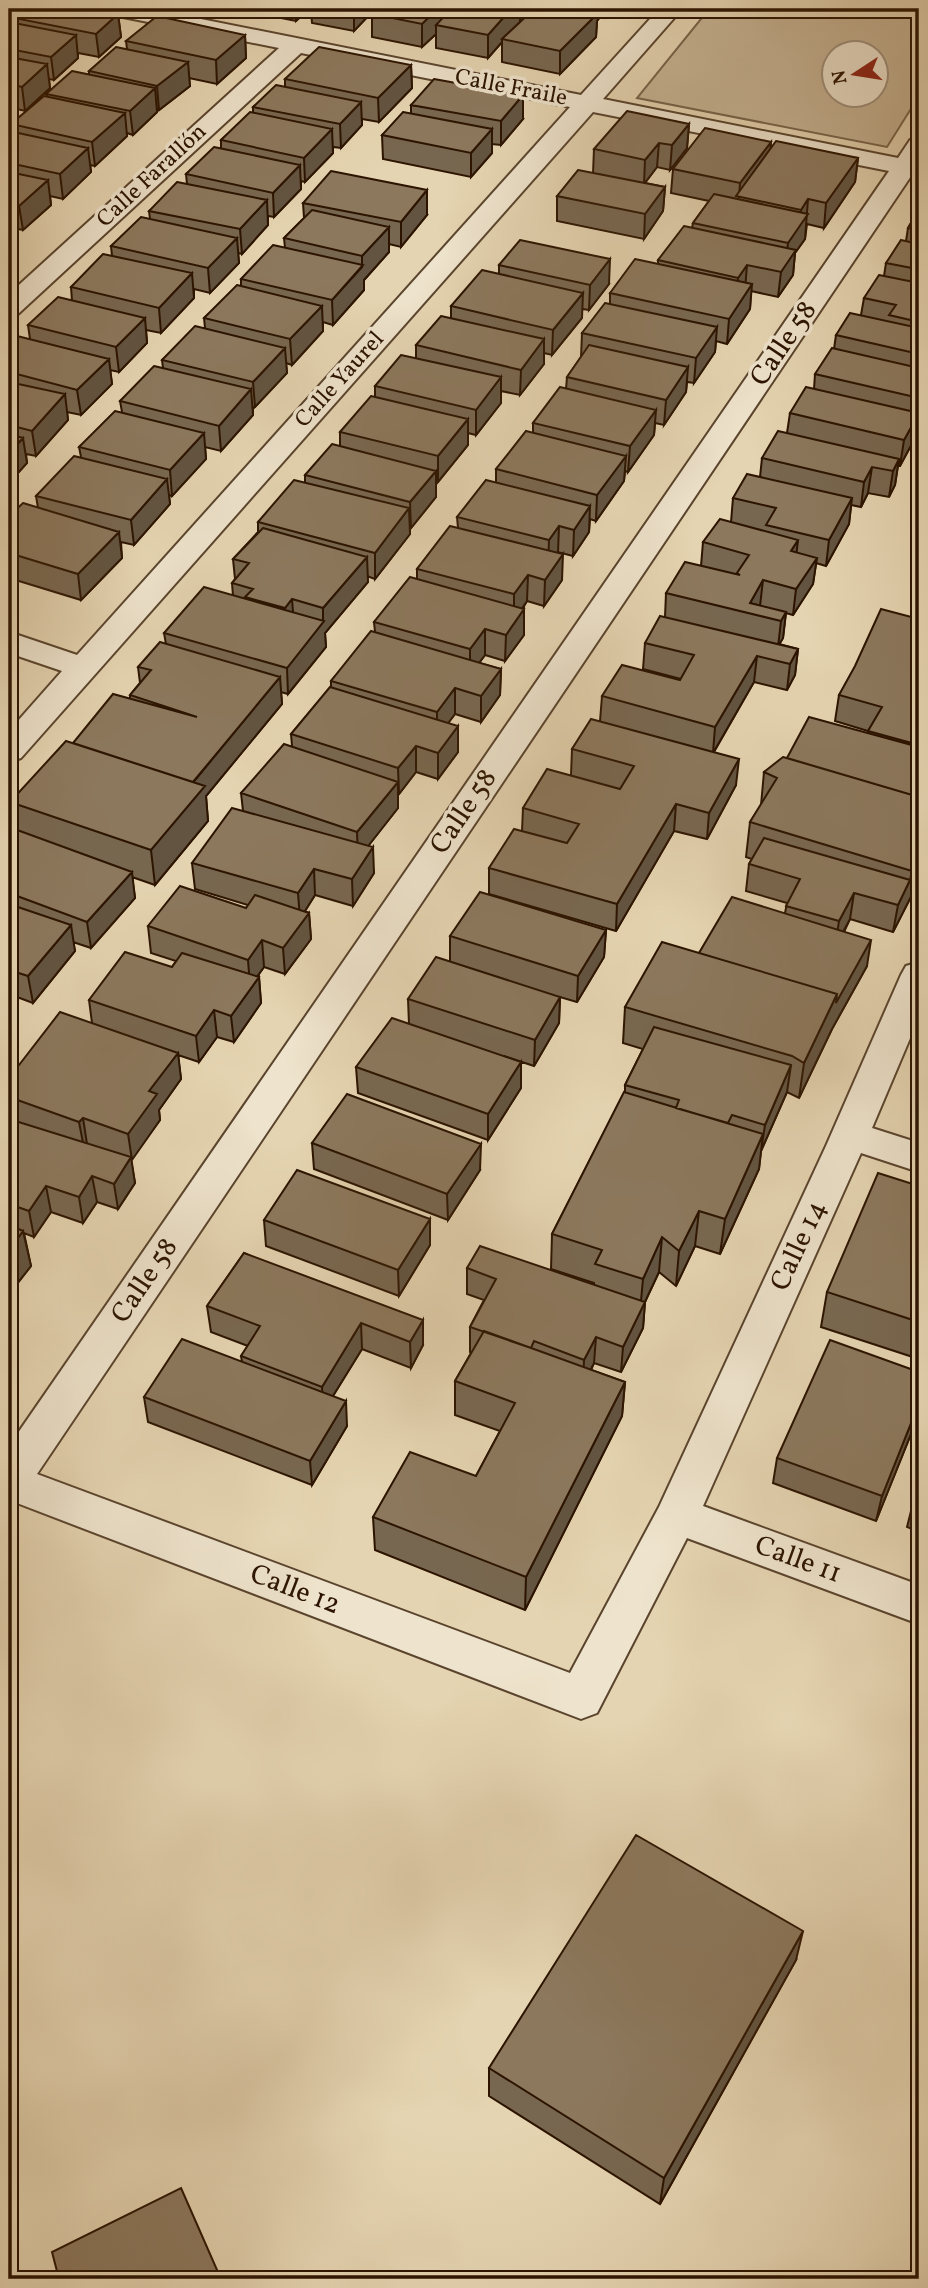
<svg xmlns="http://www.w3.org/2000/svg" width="928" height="2288" font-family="Vollkorn,serif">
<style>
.green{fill:#c6b393;stroke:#79644a;stroke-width:2;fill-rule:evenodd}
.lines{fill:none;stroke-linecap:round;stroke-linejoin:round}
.street-casing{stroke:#5a442d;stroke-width:4}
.street{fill:#eee3cc;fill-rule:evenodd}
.wall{fill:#786750;stroke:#2c1401;stroke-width:2}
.shaded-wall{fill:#625441;stroke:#2c1401;stroke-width:2}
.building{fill:#8c785d;stroke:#2c1401;stroke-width:2}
.labels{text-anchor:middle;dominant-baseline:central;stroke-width:7;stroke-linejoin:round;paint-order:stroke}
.far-street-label{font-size:23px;fill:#2c1401;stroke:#eee3cc}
.street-label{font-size:28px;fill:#2c1401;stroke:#eee3cc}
</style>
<rect width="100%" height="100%" fill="#e5d4b1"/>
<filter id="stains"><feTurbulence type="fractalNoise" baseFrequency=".00286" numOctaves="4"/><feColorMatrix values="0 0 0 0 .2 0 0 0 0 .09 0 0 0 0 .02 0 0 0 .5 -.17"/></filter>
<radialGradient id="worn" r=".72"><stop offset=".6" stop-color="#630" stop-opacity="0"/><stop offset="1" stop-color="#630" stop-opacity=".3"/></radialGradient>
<!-- green -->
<path class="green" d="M 709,9 L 919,9 L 919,96 L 887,147 L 637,98 ZM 834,52 L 876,52 L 876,94 L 834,94 Z"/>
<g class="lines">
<!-- street casing -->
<g class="street-casing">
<path id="street" d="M 107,9 L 151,9 L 581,95 L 659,9 L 682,9 L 603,99 L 898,158 L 910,140 L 919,138 L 919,177 L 911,176 L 37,1474 L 570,1673 L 659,1507 L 826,1146 L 901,975 L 906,966 L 919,962 L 919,1017 L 872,1128 L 919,1143 L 919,1172 L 861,1153 L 703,1506 L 919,1585 L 919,1624 L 687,1538 L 597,1713 L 581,1719 L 9,1500 L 9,1446 L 889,171 L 593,112 L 21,758 L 9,762 L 9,731 L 62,671 L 9,653 L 9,632 L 77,655 L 570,107 L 301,53 L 18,314 L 9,316 L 9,294 L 279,48 L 118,16 L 110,14 Z"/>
</g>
<!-- street -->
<use href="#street" class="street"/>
</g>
<!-- wall -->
<path class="wall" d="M 205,9 L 228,9 L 223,13 Z
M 245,9 L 309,9 L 296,21 L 245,11 Z
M 313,9 L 371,9 L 371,13 L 354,31 L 312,23 L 311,11 Z
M 377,9 L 520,9 L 520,22 L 534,9 L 613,9 L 605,17 L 601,16 L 597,21 L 596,37 L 560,74 L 502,62 L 502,42 L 488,58 L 436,48 L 436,34 L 422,47 L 372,37 L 372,14 Z
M 118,14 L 121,37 L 99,57 L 78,53 L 78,58 L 54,80 L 49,79 L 50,88 L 25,111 L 17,109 L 18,118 L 47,96 L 46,94 L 89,75 L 89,71 L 127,49 L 126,41 L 245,35 L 246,58 L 217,84 L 189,78 L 190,86 L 159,110 L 157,109 L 157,112 L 133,135 L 127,133 L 127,136 L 95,166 L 90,165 L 91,172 L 63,199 L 50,196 L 51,205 L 23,230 L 13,228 L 14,237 L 9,243 L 9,131 L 12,132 L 11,128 L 9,130 L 9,22 L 14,23 L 14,18 Z
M 411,65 L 412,88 L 379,122 L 362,119 L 362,125 L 341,148 L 333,147 L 333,153 L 305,182 L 301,181 L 301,189 L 274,217 L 268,216 L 268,225 L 242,254 L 238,253 L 239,263 L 210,293 L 194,289 L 194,298 L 161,333 L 146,330 L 147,343 L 119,372 L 110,370 L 112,384 L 81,415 L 67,412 L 68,420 L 36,456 L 26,454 L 27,463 L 9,483 L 9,343 L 30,339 L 28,325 L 72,301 L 71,287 L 112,256 L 111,246 L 150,219 L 149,211 L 187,184 L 186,174 L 221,148 L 221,140 L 253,113 L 253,107 L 285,86 L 285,79 Z
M 411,105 L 523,119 L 501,145 L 492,144 L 492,153 L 471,177 L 383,159 L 382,135 L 411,113 Z
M 689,124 L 687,148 L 670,170 L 657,167 L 645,183 L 665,187 L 663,211 L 644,239 L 557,221 L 557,196 L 593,173 L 594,149 Z
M 771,142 L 770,150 L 858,158 L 855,182 L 824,228 L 807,224 L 805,239 L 795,253 L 793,275 L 778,297 L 751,291 L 750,309 L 727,344 L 716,341 L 715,352 L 694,383 L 687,382 L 686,392 L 664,425 L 655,423 L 654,435 L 628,472 L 625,471 L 624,481 L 596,521 L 590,519 L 589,532 L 573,556 L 558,552 L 557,553 L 562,580 L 544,606 L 527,601 L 523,608 L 524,609 L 524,635 L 505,661 L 485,655 L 479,663 L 501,669 L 500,695 L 481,722 L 455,714 L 448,723 L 458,752 L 438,779 L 416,772 L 399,794 L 398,794 L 398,808 L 368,846 L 374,873 L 353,906 L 315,895 L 305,911 L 309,913 L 311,939 L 285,974 L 264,967 L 257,977 L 259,977 L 261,1003 L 234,1042 L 217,1037 L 199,1062 L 178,1055 L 181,1079 L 159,1110 L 160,1120 L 131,1160 L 135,1183 L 118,1209 L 97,1202 L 83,1223 L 51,1212 L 34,1237 L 24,1233 L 31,1266 L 9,1294 L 9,1078 L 92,1023 L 89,1000 L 172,967 L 176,961 L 151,953 L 148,926 L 246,908 L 248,905 L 195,889 L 192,863 L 243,811 L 241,793 L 292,746 L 291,734 L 331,687 L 331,681 L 375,632 L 374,622 L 417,579 L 417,569 L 458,528 L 457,517 L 496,482 L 496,469 L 533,433 L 533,423 L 566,389 L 567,377 L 581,357 L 582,333 L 610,304 L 610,293 L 658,264 L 658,260 L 692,228 L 693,223 L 709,201 L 671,193 L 673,169 Z
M 303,203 L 427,215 L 401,247 L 389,244 L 389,252 L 364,280 L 364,290 L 333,325 L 323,322 L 323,331 L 292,365 L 286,363 L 287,373 L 255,407 L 253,407 L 253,415 L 221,451 L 205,447 L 206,459 L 172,496 L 169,495 L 170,504 L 134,545 L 121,542 L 122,558 L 81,600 L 9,578 L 9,516 L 38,508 L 36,496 L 81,457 L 79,447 L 122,412 L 120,401 L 163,368 L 162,360 L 205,328 L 204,318 L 241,286 L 241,279 L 285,248 L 284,238 L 304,218 Z
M 919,209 L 919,424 L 918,424 L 915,438 L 900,466 L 898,465 L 895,485 L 889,497 L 868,493 L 861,507 L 851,505 L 849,524 L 826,566 L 816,563 L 813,584 L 793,615 L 786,613 L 783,638 L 779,644 L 798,649 L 795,675 L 787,690 L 754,682 L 714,752 L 736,785 L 707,839 L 674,831 L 616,931 L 489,894 L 489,868 L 522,831 L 523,808 L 571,775 L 572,749 L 600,721 L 602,696 L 680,680 L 681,679 L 643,669 L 645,643 L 665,617 L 666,593 L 701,566 L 703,542 L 731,522 L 733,498 L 760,477 L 762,458 L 787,433 L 790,413 L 814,389 L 815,374 L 834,349 L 836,335 L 861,315 L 864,298 L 884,276 L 886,263 L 906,241 L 908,228 Z
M 499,265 L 609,284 L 589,310 L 582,309 L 582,318 L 552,355 L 544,353 L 544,364 L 520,395 L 501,391 L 501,403 L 476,435 L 468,433 L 468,445 L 438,482 L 436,481 L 436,497 L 411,528 L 410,528 L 410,534 L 375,579 L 367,576 L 368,582 L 325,633 L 326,647 L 288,694 L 281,692 L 282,704 L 206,796 L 208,821 L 155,885 L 132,877 L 135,898 L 91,948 L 73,942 L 75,951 L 33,1003 L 9,994 L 9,827 L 15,830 L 10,802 L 73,743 L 130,699 L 130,695 L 140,683 L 138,667 L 166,644 L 164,633 L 233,596 L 232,583 L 235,579 L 233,559 L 258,532 L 258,522 L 305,482 L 305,475 L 340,446 L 340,432 L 375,397 L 375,386 L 416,358 L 416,345 L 451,318 L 451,306 L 499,274 Z
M 919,619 L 919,881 L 893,932 L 850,919 L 844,932 L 867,966 L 832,1029 L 799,1098 L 787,1092 L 761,1151 L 759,1169 L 720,1254 L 695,1246 L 676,1286 L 659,1272 L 645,1302 L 643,1328 L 621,1372 L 594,1363 L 591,1370 L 625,1382 L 622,1416 L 525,1610 L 375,1550 L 373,1517 L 476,1476 L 500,1431 L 455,1415 L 455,1381 L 471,1353 L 470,1352 L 470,1327 L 484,1300 L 467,1294 L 467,1268 L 594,1285 L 594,1283 L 551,1269 L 552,1234 L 625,1092 L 625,1085 L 643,1049 L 623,1043 L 625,1007 L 699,953 L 785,913 L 787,903 L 746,891 L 749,864 L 752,859 L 746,857 L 750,822 L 761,805 L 764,772 L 787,758 L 868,733 L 868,731 L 835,721 L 839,695 Z
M 606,930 L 604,957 L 577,1002 L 560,997 L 559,1023 L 534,1066 L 504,1056 L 521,1062 L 521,1088 L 488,1140 L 358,1093 L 356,1067 L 409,1024 L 408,999 L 450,962 L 450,936 Z
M 312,1143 L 480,1170 L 448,1220 L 314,1169 Z
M 919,1186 L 919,1359 L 821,1327 L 827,1292 Z
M 430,1219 L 430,1245 L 399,1296 L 266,1246 L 264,1220 Z
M 244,1253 L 423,1345 L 411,1368 L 362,1349 L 333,1396 L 347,1426 L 312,1485 L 148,1422 L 144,1397 L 242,1362 L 241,1356 L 248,1346 L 211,1332 L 207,1306 Z
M 919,1372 L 919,1414 L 876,1521 L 773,1483 L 777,1458 Z
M 919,1485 L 919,1532 L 907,1527 L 913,1503 Z
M 796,1960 L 660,2204 L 489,2096 L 489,2068 Z"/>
<!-- shaded-wall -->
<path class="shaded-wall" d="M 296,9 L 309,9 L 296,21 Z
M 363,9 L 371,9 L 371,13 L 354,31 L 354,18 Z
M 437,9 L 461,9 L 436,25 L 436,34 L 422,47 L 422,24 Z
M 511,9 L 520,9 L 520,22 L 502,39 L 502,42 L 488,58 L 488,35 Z
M 592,9 L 601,9 L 601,16 L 597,21 L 596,37 L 560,74 L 560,51 L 592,19 Z
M 605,9 L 613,9 L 605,17 Z
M 118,14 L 121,37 L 99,57 L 96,34 Z
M 76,35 L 78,58 L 54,80 L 51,57 Z
M 245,35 L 246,58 L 217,84 L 216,60 Z
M 188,62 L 190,86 L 159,110 L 157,86 Z
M 47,64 L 50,88 L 25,111 L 22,87 Z
M 411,65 L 412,88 L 379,122 L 378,98 Z
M 155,88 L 157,112 L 133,135 L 130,111 Z
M 523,95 L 523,119 L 501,145 L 501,121 Z
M 15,98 L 18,121 L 11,124 L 11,128 L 9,130 L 9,103 Z
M 361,102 L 362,125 L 341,148 L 340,124 Z
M 125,113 L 127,136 L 95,166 L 92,142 Z
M 689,124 L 687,148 L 670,170 L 672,145 Z
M 332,129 L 333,153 L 305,182 L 304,158 Z
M 492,129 L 492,153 L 471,177 L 471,153 Z
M 771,142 L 769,166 L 739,197 L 740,183 Z
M 659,143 L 657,167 L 644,184 L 645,160 Z
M 88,148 L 91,172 L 63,199 L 60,174 Z
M 858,158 L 855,182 L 824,228 L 826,203 Z
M 300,165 L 301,189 L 274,217 L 273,193 Z
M 48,180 L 51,205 L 23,230 L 19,206 Z
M 665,187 L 663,211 L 644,239 L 645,214 Z
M 427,190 L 427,215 L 401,247 L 401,222 Z
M 808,199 L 805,239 L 795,253 L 793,275 L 778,297 L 781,272 L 785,265 L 788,243 L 799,226 L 801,210 Z
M 267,200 L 268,225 L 242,254 L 240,229 Z
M 11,213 L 14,237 L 9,243 L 9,215 Z
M 389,227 L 389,252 L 364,280 L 364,290 L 333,325 L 332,300 L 362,267 L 362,256 Z
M 237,238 L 239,263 L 210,293 L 208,268 Z
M 610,259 L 609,284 L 589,310 L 590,285 Z
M 747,265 L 745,290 L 736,303 L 738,278 Z
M 192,273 L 194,298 L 161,333 L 159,308 Z
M 752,284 L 750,309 L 727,344 L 729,319 Z
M 583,293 L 582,318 L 552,355 L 553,330 Z
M 322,306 L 323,331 L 292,365 L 290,339 Z
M 145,318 L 147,343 L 119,372 L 116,347 Z
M 717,327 L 715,352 L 694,383 L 696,358 Z
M 544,339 L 544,364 L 520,395 L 521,370 Z
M 285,348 L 287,373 L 255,407 L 253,382 Z
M 109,359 L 112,384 L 81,415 L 77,390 Z
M 688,367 L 686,392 L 664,425 L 666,400 Z
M 501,377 L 501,403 L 476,435 L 476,410 Z
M 251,389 L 253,415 L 221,451 L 219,426 Z
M 65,394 L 68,420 L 36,456 L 32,431 Z
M 656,410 L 654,435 L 628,472 L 630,446 Z
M 919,413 L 915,438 L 900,466 L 904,440 Z
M 468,419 L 468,445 L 438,482 L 438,456 Z
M 204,433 L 206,459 L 172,496 L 170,470 Z
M 23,438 L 27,463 L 9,483 L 9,453 Z
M 626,456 L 624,481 L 596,521 L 597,495 Z
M 899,459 L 895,485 L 889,497 L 893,471 Z
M 872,467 L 868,493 L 861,507 L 864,482 Z
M 436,471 L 436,497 L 411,528 L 410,502 Z
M 167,479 L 170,504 L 134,545 L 131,520 Z
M 852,498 L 849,524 L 826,566 L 829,540 Z
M 590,506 L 589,532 L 573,556 L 574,530 Z
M 409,508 L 410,534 L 375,579 L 375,553 Z
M 559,526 L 558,552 L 548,566 L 549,540 Z
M 119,532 L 122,558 L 81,600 L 78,574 Z
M 798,540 L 795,566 L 791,551 Z
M 563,554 L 562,580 L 544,606 L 545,580 Z
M 367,557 L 368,582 L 325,633 L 326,647 L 288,694 L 287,668 L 323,622 L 323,608 Z
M 817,558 L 813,584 L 793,615 L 796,589 Z
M 528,575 L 527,601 L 514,620 L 514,594 Z
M 763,580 L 760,606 L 750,603 Z
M 292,599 L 294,625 L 286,634 L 285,608 Z
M 524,609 L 524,635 L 505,661 L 506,635 Z
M 786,612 L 783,638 L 778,647 L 781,621 Z
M 485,629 L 485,655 L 470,675 L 470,649 Z
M 798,649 L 795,675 L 787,690 L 790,664 Z
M 757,656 L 754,682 L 713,753 L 715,727 Z
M 501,669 L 500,695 L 481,722 L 481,696 Z
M 280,677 L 282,704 L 206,796 L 208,821 L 155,885 L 151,850 L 191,785 Z
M 455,688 L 455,714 L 437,738 L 437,712 Z
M 458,726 L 458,752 L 438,779 L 438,753 Z
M 416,746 L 416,772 L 399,794 L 398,768 Z
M 739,759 L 736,785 L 707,839 L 709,813 Z
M 398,782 L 398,808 L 358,859 L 357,832 Z
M 676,804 L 674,831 L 616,931 L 617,904 Z
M 373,847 L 374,873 L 353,906 L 352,879 Z
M 919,857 L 919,881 L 893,932 L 898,905 L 910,880 L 912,871 Z
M 314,869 L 315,895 L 300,919 L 298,893 Z
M 132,872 L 135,898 L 91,948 L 87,922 Z
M 854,893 L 850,919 L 835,947 L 839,921 Z
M 309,913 L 311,939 L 285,974 L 283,948 Z
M 71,925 L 75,951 L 33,1003 L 28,976 Z
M 606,930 L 604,957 L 577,1002 L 578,976 Z
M 262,940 L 264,967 L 250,986 L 248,960 Z
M 871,940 L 867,966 L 832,1029 L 799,1098 L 804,1063 L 837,994 Z
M 259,977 L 261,1003 L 234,1042 L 231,1016 Z
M 560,997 L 559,1023 L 534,1066 L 535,1040 Z
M 214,1010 L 217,1037 L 199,1062 L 196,1036 Z
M 178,1053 L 181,1079 L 159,1110 L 160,1120 L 132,1160 L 128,1134 L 149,1091 Z
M 521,1062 L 521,1088 L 488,1140 L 488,1114 Z
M 791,1065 L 787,1092 L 761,1151 L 765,1125 Z
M 83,1118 L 87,1144 L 84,1148 L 79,1122 Z
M 763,1134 L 759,1169 L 720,1254 L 725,1219 Z
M 481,1144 L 480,1170 L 448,1220 L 447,1194 Z
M 131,1157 L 135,1183 L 118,1209 L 114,1184 Z
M 92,1176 L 97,1202 L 83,1223 L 79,1197 Z
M 46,1186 L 51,1212 L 34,1237 L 29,1211 Z
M 699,1211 L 695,1246 L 676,1286 L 679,1251 Z
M 430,1219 L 430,1245 L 399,1296 L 398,1270 Z
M 23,1231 L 31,1266 L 9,1294 L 9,1250 Z
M 662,1237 L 659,1272 L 643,1306 L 645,1302 L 643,1328 L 621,1372 L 623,1347 L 640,1312 L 643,1279 Z
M 423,1320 L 423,1345 L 411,1368 L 410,1342 Z
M 361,1323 L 362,1349 L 323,1412 L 322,1387 Z
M 596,1337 L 594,1363 L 583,1385 L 584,1360 Z
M 625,1382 L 622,1416 L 525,1610 L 526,1577 Z
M 346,1401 L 347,1426 L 312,1485 L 310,1461 Z
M 919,1403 L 919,1414 L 876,1521 L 882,1496 Z
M 803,1931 L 796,1960 L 660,2204 L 664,2178 Z"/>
<!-- building -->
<path class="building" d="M 25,9 L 91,9 L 118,14 L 96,34 L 14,18 Z
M 313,9 L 363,9 L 354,18 L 311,11 Z
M 377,9 L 437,9 L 422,24 L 372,14 Z
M 451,9 L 511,9 L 488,35 L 436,25 Z
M 534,9 L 572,9 L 597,14 L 560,51 L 502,39 Z
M 157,16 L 245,35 L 216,60 L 126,41 Z
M 9,22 L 76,35 L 51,57 L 9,49 Z
M 116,47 L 188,62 L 157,86 L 89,71 Z
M 319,47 L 411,65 L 378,98 L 285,79 Z
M 9,57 L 47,64 L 22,87 L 9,84 Z
M 72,71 L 155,88 L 130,111 L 46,94 Z
M 434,79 L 523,95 L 501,121 L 411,105 Z
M 276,85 L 361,102 L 340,124 L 253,107 Z
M 9,96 L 15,98 L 9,103 Z
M 44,96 L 125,113 L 92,142 L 11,124 Z
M 627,111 L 689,124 L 672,145 L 659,143 L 645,160 L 594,149 Z
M 250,112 L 332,129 L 304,158 L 221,140 Z
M 403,112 L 492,129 L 471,153 L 382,135 Z
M 705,128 L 771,142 L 740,183 L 673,169 Z
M 9,131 L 88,148 L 60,174 L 9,163 Z
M 776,141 L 858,158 L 826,203 L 808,199 L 801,210 L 736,196 Z
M 214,147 L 300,165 L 273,193 L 186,174 Z
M 578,170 L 665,187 L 645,214 L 557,196 Z
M 331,171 L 427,190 L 401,222 L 303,203 Z
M 9,172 L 48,180 L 19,206 L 9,204 Z
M 177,182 L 267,200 L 240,229 L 149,211 Z
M 714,194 L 808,214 L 788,243 L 693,223 Z
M 919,209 L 919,230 L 908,228 Z
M 312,210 L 389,227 L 362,256 L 284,238 Z
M 141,217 L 237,238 L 208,268 L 111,246 Z
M 684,226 L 796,250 L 781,272 L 747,265 L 738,278 L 658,260 Z
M 520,240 L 610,259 L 590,285 L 499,265 Z
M 901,240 L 919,244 L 919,281 L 911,279 L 917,269 L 886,263 Z
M 273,245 L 363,265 L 332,300 L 241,279 Z
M 103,254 L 192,273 L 159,308 L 71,287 Z
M 635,259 L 752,284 L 729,319 L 610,293 Z
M 482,270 L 583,293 L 553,330 L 451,306 Z
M 879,275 L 919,283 L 919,322 L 889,315 L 896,305 L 864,298 Z
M 237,285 L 322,306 L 290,339 L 204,318 Z
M 58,297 L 145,318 L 116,347 L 28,325 Z
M 605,303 L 717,327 L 696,358 L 582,333 Z
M 850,313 L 919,328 L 919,354 L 836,335 Z
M 441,316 L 544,339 L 521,370 L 416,345 Z
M 195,326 L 285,348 L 253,382 L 162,360 Z
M 17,336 L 109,359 L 77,390 L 9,372 L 9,343 Z
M 589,345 L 688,367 L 666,400 L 567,377 Z
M 832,348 L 919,368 L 919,398 L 815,374 Z
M 401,355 L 501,377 L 476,410 L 375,386 Z
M 154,366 L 251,389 L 219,426 L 120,401 Z
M 9,382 L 65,394 L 32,431 L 9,425 Z
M 560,387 L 656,410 L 630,446 L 533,423 Z
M 806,387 L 919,413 L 904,440 L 790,413 Z
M 371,396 L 468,419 L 438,456 L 340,432 Z
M 115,411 L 204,433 L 170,470 L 79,447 Z
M 526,431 L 626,456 L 597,495 L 496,469 Z
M 778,431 L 899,459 L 893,471 L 872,467 L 864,482 L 762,458 Z
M 9,434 L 23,438 L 9,453 Z
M 332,444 L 436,471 L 410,502 L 305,475 Z
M 74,456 L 167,479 L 131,520 L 36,496 Z
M 747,474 L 852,498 L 829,540 L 766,525 L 776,508 L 733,498 Z
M 294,480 L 409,508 L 375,553 L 258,522 Z
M 486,480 L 590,506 L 574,530 L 559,526 L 549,540 L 457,517 Z
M 23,503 L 119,532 L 78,574 L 9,553 L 9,516 Z
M 720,519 L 798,540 L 791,551 L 817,558 L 796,589 L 763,580 L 750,603 L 786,612 L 781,621 L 666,593 L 685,562 L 740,575 L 737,573 L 749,555 L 703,542 Z
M 450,526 L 563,554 L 545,580 L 528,575 L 514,594 L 417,569 Z
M 263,528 L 367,557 L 323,608 L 292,599 L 285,608 L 245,597 L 253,589 L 232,583 L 249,563 L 233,559 Z
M 410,577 L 524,609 L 506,635 L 485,629 L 470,649 L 374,622 Z
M 204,587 L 324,621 L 287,668 L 164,633 Z
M 881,609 L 919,619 L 919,745 L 868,731 L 882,707 L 839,695 L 855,666 Z
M 660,616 L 798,649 L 790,664 L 757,656 L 715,727 L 602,696 L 622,665 L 680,680 L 694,655 L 645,643 Z
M 371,631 L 501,669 L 481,696 L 455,688 L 437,712 L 331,681 Z
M 160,642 L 280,677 L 193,782 L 73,743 L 113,694 L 197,717 L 130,695 L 151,670 L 138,667 Z
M 330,687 L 458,726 L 438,753 L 416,746 L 398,768 L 291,734 Z
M 809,717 L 919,747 L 919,797 L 787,758 Z
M 591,719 L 739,759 L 709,813 L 676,804 L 617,904 L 489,868 L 514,829 L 567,843 L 579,824 L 523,808 L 547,769 L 620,789 L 634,766 L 572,749 Z
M 66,741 L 205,786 L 151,850 L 10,802 Z
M 284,744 L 398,782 L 357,832 L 241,793 Z
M 783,757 L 919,797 L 919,857 L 912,871 L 750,822 L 777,778 L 764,772 Z
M 232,808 L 373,847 L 352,879 L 314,869 L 298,893 L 192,863 Z
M 9,827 L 132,872 L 87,922 L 9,893 Z
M 764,838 L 910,880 L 898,905 L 854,893 L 839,921 L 786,906 L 800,879 L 749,864 Z
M 180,886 L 246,908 L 255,895 L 309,913 L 283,948 L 262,940 L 248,960 L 148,926 Z
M 480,892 L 606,930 L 578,976 L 450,936 Z
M 732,897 L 871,940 L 836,1003 L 837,994 L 699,953 Z
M 9,904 L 71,925 L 28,976 L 9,970 Z
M 662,942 L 837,994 L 804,1063 L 792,1056 L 625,1007 Z
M 125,952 L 172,967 L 182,953 L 259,977 L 231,1016 L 214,1010 L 196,1036 L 89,1000 Z
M 436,957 L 560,997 L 535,1040 L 408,999 Z
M 60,1012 L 178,1053 L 149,1091 L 157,1094 L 128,1134 L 83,1118 L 79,1122 L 9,1097 L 9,1078 Z
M 392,1018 L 521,1062 L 488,1114 L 356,1067 Z
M 654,1027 L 791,1065 L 765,1125 L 732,1115 L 728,1123 L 676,1108 L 679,1100 L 625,1085 Z
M 624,1092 L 763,1134 L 725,1219 L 699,1211 L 679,1251 L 662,1237 L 643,1279 L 595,1264 L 602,1250 L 552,1234 Z
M 347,1094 L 481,1144 L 447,1194 L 312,1143 Z
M 9,1119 L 131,1157 L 114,1184 L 92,1176 L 79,1197 L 46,1186 L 29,1211 L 9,1204 Z
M 297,1170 L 430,1219 L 398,1270 L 264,1220 Z
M 878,1173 L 919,1186 L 919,1322 L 827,1292 Z
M 9,1225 L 23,1231 L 9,1250 Z
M 480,1246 L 645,1302 L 623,1347 L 596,1337 L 584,1360 L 534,1341 L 531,1348 L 470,1327 L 496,1279 L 467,1268 Z
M 244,1253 L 423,1320 L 410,1342 L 361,1323 L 322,1387 L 241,1356 L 260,1326 L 207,1306 Z
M 484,1331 L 625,1382 L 526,1577 L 373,1517 L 410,1452 L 476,1476 L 515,1403 L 455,1381 Z
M 182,1339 L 346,1401 L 310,1461 L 144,1397 Z
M 830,1340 L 919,1372 L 919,1403 L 882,1496 L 777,1458 Z
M 919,1485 L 919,1505 L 913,1503 Z
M 636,1835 L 803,1931 L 664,2178 L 489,2068 Z
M 181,2188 L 221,2279 L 59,2279 L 52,2252 Z"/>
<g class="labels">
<!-- far-street labels -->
<g class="far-street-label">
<text transform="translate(511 88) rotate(11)">Calle Fraile</text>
<text transform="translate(152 176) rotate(-43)">Calle Farallón</text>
<text transform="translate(340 380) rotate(-48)">Calle Yaurel</text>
</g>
<!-- street labels -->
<g class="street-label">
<text transform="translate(784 344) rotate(-56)">Calle 58</text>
<text transform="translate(464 812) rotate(-56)">Calle 58</text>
<text transform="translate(799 1246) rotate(-65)">Calle 14</text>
<text transform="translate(145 1281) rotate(-56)">Calle 58</text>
<text transform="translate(798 1560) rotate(20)">Calle 11</text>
<text transform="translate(295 1590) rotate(21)">Calle 12</text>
</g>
</g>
<!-- margin -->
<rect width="928" height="2288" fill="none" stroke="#e5d4b1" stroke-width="35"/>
<rect x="10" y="10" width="907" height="2267" fill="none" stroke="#2c1401" stroke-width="3.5"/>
<rect x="18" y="18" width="893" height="2253" fill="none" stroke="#2c1401" stroke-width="2"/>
<!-- north arrow -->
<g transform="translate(855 74) rotate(258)"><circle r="33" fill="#eee3cc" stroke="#a0907b" stroke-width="2"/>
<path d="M0-5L12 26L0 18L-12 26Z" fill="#8f2418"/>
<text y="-10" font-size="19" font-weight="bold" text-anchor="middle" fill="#2c1401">N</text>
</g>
<rect width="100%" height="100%" filter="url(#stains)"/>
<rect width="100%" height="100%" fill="url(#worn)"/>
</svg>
